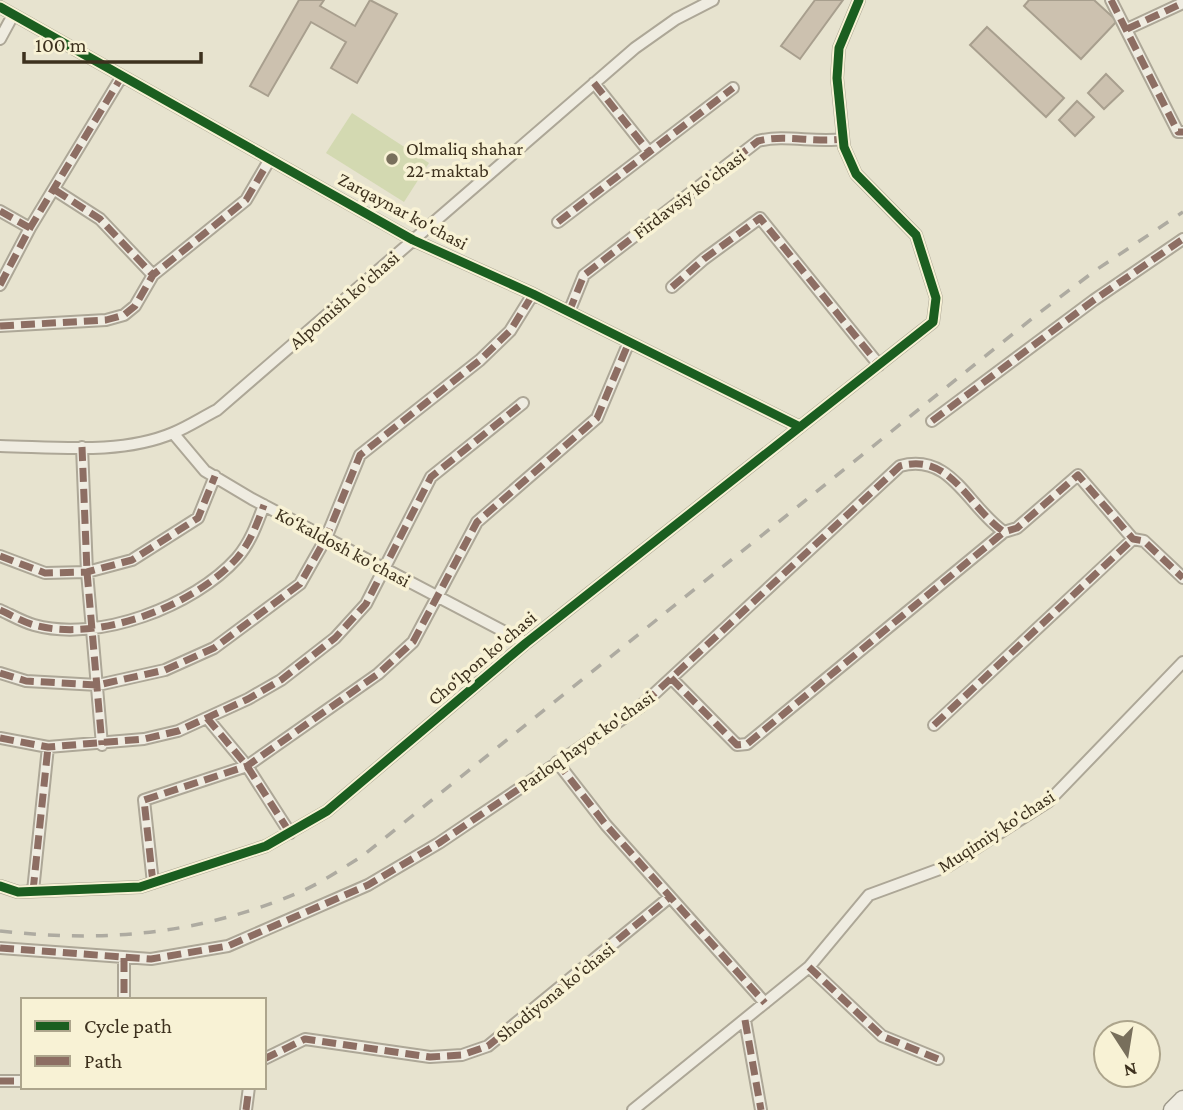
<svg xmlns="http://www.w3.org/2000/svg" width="1183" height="1110" font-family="'Crimson Pro',serif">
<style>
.green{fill:#d3d9b1}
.building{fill:#ccc1af;stroke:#a89f8e;stroke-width:2}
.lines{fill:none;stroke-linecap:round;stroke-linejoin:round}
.minor-casing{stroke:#ada797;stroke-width:14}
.secondary-casing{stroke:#9c9788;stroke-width:19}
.minor{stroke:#efece1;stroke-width:10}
.secondary{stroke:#efece1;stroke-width:16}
.rail{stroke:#aeaba1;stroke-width:3.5;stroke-dasharray:12 12;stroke-linecap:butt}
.quiet{stroke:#8d6e63;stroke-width:7;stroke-dasharray:14 7;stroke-linecap:butt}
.cycleway-casing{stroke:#f8f2d5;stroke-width:13}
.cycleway{stroke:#1b5e20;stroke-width:9}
.poi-dot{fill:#786f5c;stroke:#f8f2d5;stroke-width:2.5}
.labels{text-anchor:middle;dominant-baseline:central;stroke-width:7;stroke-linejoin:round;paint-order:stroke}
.poi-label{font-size:19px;fill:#3d311e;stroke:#f8f2d5;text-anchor:start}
.street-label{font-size:19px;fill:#3d311e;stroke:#f8f2d5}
</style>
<rect width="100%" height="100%" fill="#e7e3cf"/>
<!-- green -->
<path class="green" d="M 352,113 L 429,163 L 404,202 L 326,153 Z"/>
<!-- building -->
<path class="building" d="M 299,0 L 324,0 L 320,6 L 355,26 L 370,0 L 397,14 L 357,83 L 331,68 L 346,42 L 311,22 L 268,96 L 250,86 Z
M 815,0 L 843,0 L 800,59 L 781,46 Z
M 1029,0 L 1094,0 L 1117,21 L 1081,59 L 1024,6 Z
M 987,27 L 1064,98 L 1046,117 L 970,45 Z
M 1106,74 L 1123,91 L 1104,109 L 1088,93 Z
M 1077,101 L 1094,117 L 1075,136 L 1059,120 Z"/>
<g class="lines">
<!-- minor casing -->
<g class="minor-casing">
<path id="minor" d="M 1111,0 L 1178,132 L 1183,132
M 0,7 L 413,240 L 533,294 L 800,427
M 1127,29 L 1183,3
M 0,39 L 13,15
M 594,83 L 649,152
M 55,190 L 100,219 L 153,275
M 0,211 L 30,228
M 558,222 L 733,88
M 0,285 L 30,228 L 122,76
M 672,287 L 704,259 L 760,218 L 879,365
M 569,312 L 584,275 L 758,141 C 784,134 815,143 843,139
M 0,326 L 106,320 L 124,315 L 135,306 L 153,275 L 246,200 L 270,159
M 932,421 L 1094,300 L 1183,239
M 173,433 L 205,471 L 252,499 L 526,643
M 0,446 C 56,447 121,455 173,433 C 188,427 203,417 217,410 L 635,48 L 676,19 L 713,0
M 82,447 L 87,572 L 102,745
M 0,556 L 45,573 L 87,572 L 132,560 L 198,518 L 215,476
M 0,610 C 11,615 23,622 34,625 C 98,643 194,606 237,558 C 250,543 257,524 264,505
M 0,673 L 26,681 L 98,685 L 165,670 L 214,648 L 300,584 L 326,538 L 360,455 L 480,360 L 510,331 L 533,294
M 671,678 L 737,745 L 747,744 L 1004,532
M 207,718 L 247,766 L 290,833
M 934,725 L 1133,539
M 0,738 L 48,747 L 144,739 L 178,731 L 248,699 L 281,680 L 335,638 L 366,604 L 431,477 L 523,403
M 557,762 L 606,825 L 765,1003
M 153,883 L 144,800 L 247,766 L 378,674 L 413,642 L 477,522 L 597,418 L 629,342
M 0,886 L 18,892 L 140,887 L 266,846 L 327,811 L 526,643 L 933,322 L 936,298 L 916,235 L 856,174 L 844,147 L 837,78 L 839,48 L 859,0
M 33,891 L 48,747
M 0,948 L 151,959 L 228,946 L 368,885 L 439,843 L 640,707 L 900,466 C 951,452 967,506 1004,532 L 1017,528 L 1078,475 L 1133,539 L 1144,541 L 1183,578
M 124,958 L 124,1000
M 809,967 L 882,1036 L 938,1059
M 745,1020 L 761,1110
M 264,1059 L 305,1039 L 430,1057 L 462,1055 L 488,1046 L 670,897
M 0,1081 L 23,1081
M 246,1110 L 249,1087
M 633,1110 L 809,967 L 869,895 L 948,866 L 1049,801 L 1183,662"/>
</g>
<!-- secondary casing -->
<g class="secondary-casing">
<path id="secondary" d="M 1172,1110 L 1183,1099"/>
</g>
<!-- minor -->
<use href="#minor" class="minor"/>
<!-- secondary -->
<use href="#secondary" class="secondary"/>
<!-- rail -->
<path class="rail" d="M 0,931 C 107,943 201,934 300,892 C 321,883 341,869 361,857 L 1039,313 L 1096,270 L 1183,212"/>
<!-- quiet -->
<path class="quiet" d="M 1111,0 L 1178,132 L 1183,132
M 1127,29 L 1183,3
M 594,83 L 649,152
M 55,190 L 100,219 L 153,275
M 0,211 L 30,228
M 558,222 L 733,88
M 0,285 L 30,228 L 122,76
M 672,287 L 704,259 L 760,218 L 879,365
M 569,312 L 584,275 L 758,141 C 784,134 815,143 843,139
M 0,326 L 106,320 L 124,315 L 135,306 L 153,275 L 246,200 L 270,159
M 932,421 L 1094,300 L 1183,239
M 82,447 L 87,572 L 102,745
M 0,556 L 45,573 L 87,572 L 132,560 L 198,518 L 215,476
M 0,610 C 11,615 23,622 34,625 C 98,643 194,606 237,558 C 250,543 257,524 264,505
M 0,673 L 26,681 L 98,685 L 165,670 L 214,648 L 300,584 L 326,538 L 360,455 L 480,360 L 510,331 L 533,294
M 671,678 L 737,745 L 747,744 L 1004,532
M 207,718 L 247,766 L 290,833
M 934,725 L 1133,539
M 0,738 L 48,747 L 144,739 L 178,731 L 248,699 L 281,680 L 335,638 L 366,604 L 431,477 L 523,403
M 557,762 L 606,825 L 765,1003
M 153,883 L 144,800 L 247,766 L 378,674 L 413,642 L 477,522 L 597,418 L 629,342
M 33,891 L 48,747
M 0,948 L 151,959 L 228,946 L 368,885 L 439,843 L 640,707 L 900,466 C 951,452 967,506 1004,532 L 1017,528 L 1078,475 L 1133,539 L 1144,541 L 1183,578
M 124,958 L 124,1000
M 809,967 L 882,1036 L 938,1059
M 745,1020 L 761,1110
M 264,1059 L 305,1039 L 430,1057 L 462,1055 L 488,1046 L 670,897
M 0,1081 L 23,1081
M 246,1110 L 249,1087"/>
<!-- cycleway casing -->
<g class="cycleway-casing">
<path id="cycleway" d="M 0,7 L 413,240 L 533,294 L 800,427
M 0,886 L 18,892 L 140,887 L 266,846 L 327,811 L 526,643 L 933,322 L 936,298 L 916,235 L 856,174 L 844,147 L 837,78 L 839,48 L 859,0"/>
</g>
<!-- cycleway -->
<use href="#cycleway" class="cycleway"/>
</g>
<!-- markers -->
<circle class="poi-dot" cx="392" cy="159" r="7"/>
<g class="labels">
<!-- poi labels -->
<g class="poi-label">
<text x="406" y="148">Olmaliq shahar<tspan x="406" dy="22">22-maktab</tspan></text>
</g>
<!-- street labels -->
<g class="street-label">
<text transform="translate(689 194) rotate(-37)">Firdavsiy ko'chasi</text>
<text transform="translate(403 211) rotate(28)">Zarqaynar ko'chasi</text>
<text transform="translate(344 300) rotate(-41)">Alpomish ko'chasi</text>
<text transform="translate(343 547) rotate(28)">Ko‘kaldosh ko'chasi</text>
<text transform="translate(482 658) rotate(-40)">Cho‘lpon ko'chasi</text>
<text transform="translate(586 741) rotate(-35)">Parloq hayot ko'chasi</text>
<text transform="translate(996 831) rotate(-33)">Muqimiy ko'chasi</text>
<text transform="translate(555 992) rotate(-39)">Shodiyona ko'chasi</text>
</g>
</g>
<!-- legend -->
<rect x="21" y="998" width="245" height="91" fill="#f8f2d5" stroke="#ada58c" stroke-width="2"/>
<rect x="35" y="1021" width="35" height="10" fill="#1b5e20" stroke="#ada58c" stroke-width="2"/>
<text x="84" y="1033" font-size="21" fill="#3d311e">Cycle path</text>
<rect x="35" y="1056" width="35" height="10" fill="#8d6e63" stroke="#ada58c" stroke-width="2"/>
<text x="84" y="1068" font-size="21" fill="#3d311e">Path</text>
<!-- north arrow -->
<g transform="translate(1127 1054) rotate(168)"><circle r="33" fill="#f8f2d5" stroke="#ada58c" stroke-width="2"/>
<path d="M0-5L12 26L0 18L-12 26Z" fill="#786f5c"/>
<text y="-10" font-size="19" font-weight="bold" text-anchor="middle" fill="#3d311e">N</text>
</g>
<!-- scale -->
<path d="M24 52v10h177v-10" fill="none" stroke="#3d311e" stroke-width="3.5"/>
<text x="35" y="52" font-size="21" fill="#3d311e" stroke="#f8f2d5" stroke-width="5" paint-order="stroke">100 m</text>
</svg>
